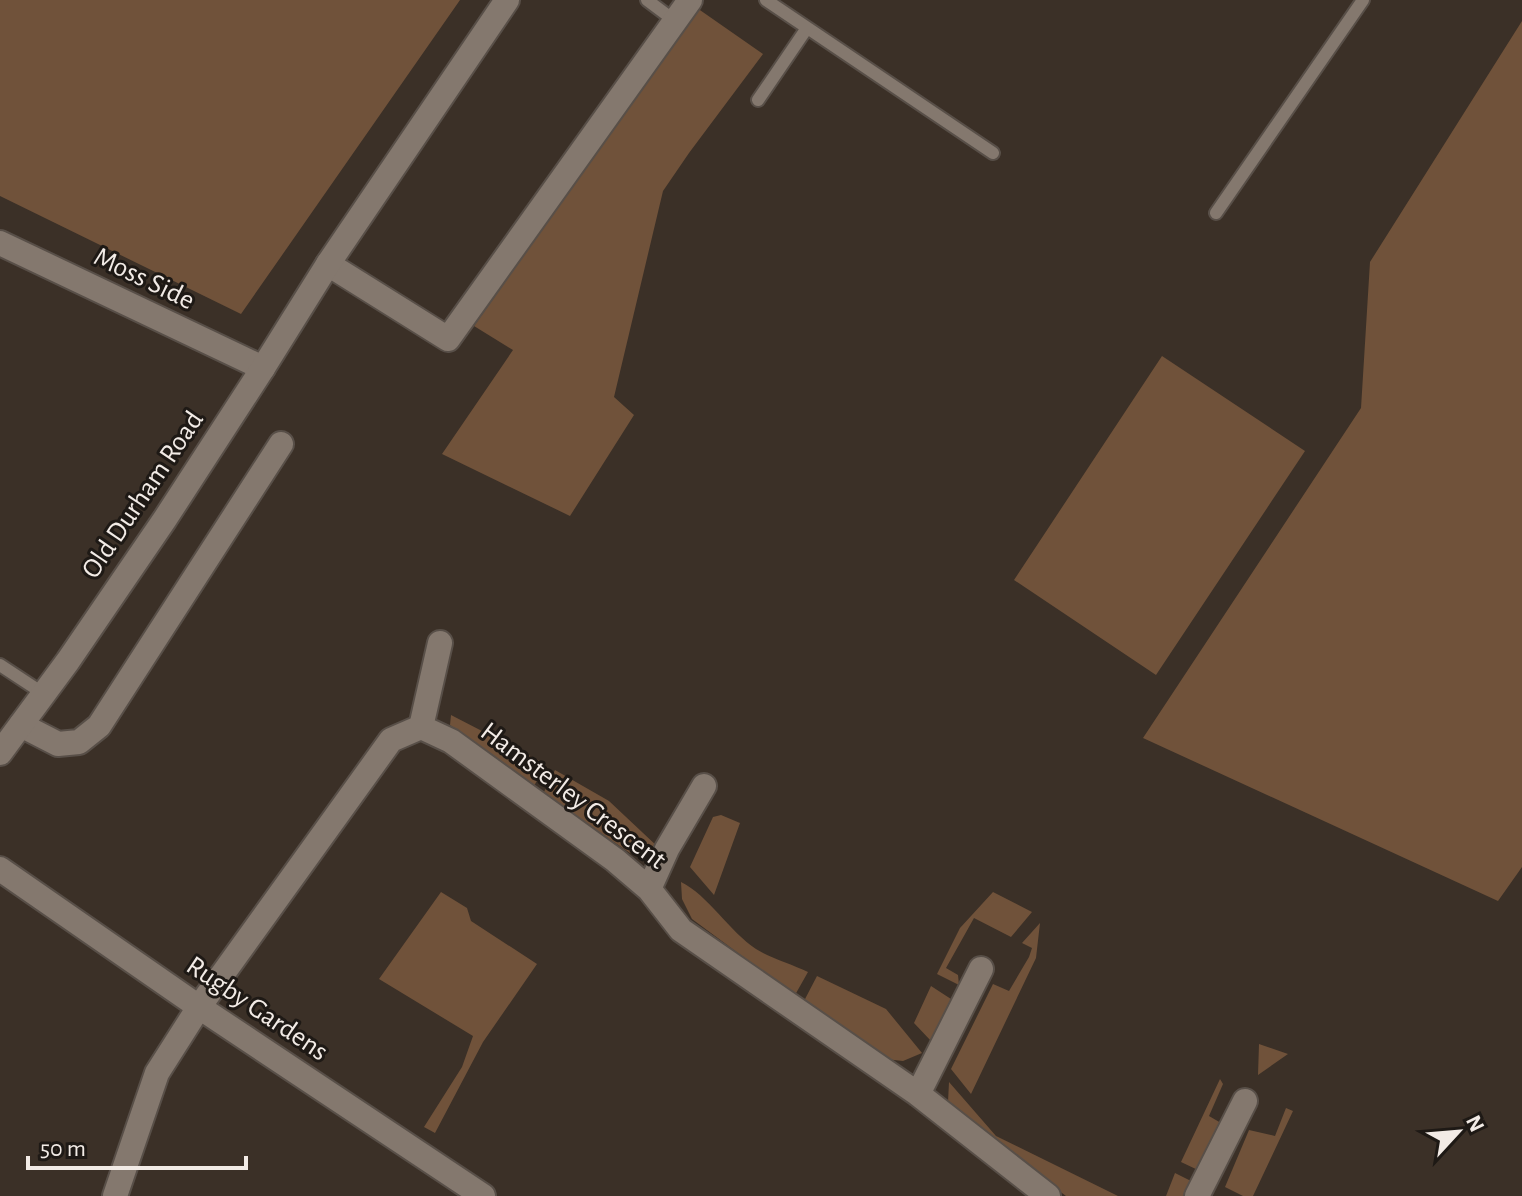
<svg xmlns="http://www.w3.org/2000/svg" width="1522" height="1196" font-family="'Alegreya Sans',sans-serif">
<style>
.green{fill:#70523a}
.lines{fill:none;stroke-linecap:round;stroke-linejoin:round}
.service-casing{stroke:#584f48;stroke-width:16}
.minor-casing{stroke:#584f48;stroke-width:28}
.secondary-casing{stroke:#584f48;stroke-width:28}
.service{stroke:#84786e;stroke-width:12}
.minor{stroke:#84786e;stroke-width:24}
.secondary{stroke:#84786e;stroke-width:24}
.labels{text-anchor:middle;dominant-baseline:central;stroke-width:6;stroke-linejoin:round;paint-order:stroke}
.street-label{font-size:28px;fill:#f2ebe6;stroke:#1e1915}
</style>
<rect width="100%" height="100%" fill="#3b3027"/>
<!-- green -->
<path class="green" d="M 0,0 L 460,0 L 241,314 L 0,196 Z
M 697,8 L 763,54 L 689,153 L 663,191 L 614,397 L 634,415 L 570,516 L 442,454 L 513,350 L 474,326 Z
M 1522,21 L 1522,867 L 1498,901 L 1143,738 L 1361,408 L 1370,262 Z
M 1162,356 L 1305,451 L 1156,675 L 1014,580 Z
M 451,715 L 546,764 L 534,786 L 450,725 Z
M 555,770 L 609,801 L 659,848 L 646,855 L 630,853 L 543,794 Z
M 721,815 L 740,823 L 714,895 L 690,867 L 713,817 Z
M 681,882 C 708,895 730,932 756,949 C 772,959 792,964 808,972 L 795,995 L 692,919 L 682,899 Z
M 441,892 L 467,908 L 471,921 L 537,964 L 483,1042 L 435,1133 L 424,1127 L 462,1067 L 473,1036 L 379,979 Z
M 993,892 L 1032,912 L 1011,937 L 974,918 L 946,968 L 958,975 L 959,985 L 937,974 L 960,928 Z
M 1040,923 L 1036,958 L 971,1094 L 951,1069 L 993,984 L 1009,991 L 1029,957 L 1032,948 L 1022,943 Z
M 817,976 L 886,1009 L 922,1053 L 903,1061 L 885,1059 L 804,1001 Z
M 931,986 L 951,999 L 931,1041 L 914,1023 Z
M 1259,1044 L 1288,1054 L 1258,1075 Z
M 1220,1079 L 1223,1084 L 1209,1116 L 1221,1123 L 1200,1171 L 1181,1162 Z
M 949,1082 L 996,1136 L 1118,1196 L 1066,1196 L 961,1118 L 948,1102 Z
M 1286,1108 L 1293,1111 L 1253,1196 L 1243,1196 L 1225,1187 L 1249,1130 L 1275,1136 Z
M 1175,1173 L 1193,1182 L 1187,1196 L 1166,1196 Z"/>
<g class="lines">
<!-- service casing -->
<g class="service-casing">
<path id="service" d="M 647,0 L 675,21
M 766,0 L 993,153
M 758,100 L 807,28
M 1216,213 L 1363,0
M 0,665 L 44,694"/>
</g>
<!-- minor casing -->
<g class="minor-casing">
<path id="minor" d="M 0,243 L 263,368
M 328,264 L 448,339 L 690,0
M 21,725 L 58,744 L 79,742 L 99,726 L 281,444
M 421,727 L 440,643
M 0,869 L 199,1007 L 483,1196
M 649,889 L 667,849 L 704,786
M 918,1094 L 981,969
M 115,1196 L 157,1073 L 199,1007 L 391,740 L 421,727 L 451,741 L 615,860 L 649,889 L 681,930 L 918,1094 L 1048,1196
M 1197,1196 L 1245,1101"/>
</g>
<!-- secondary casing -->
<g class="secondary-casing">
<path id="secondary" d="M 0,753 L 68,661 L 165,519 L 263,368 L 328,264 L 507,0"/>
</g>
<!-- service -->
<use href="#service" class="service"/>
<!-- minor -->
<use href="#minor" class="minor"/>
<!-- secondary -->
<use href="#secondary" class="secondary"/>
</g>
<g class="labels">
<!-- street labels -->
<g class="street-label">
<text transform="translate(144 279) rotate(26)">Moss Side</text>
<text transform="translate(143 495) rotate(-56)">Old Durham Road</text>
<text transform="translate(573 796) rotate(37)">Hamsterley Crescent</text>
<text transform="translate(257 1009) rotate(34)">Rugby Gardens</text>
</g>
</g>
<!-- north arrow -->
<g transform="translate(1458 1132) rotate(64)" stroke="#1e1915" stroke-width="6" paint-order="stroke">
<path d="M0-6L14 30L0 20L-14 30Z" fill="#f2ebe6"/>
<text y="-12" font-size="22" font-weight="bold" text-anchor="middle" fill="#f2ebe6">N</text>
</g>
<!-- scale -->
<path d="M28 1156v12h218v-12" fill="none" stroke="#f2ebe6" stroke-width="4"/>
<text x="40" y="1156" font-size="24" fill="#f2ebe6" stroke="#1e1915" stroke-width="6" paint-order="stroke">50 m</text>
</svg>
